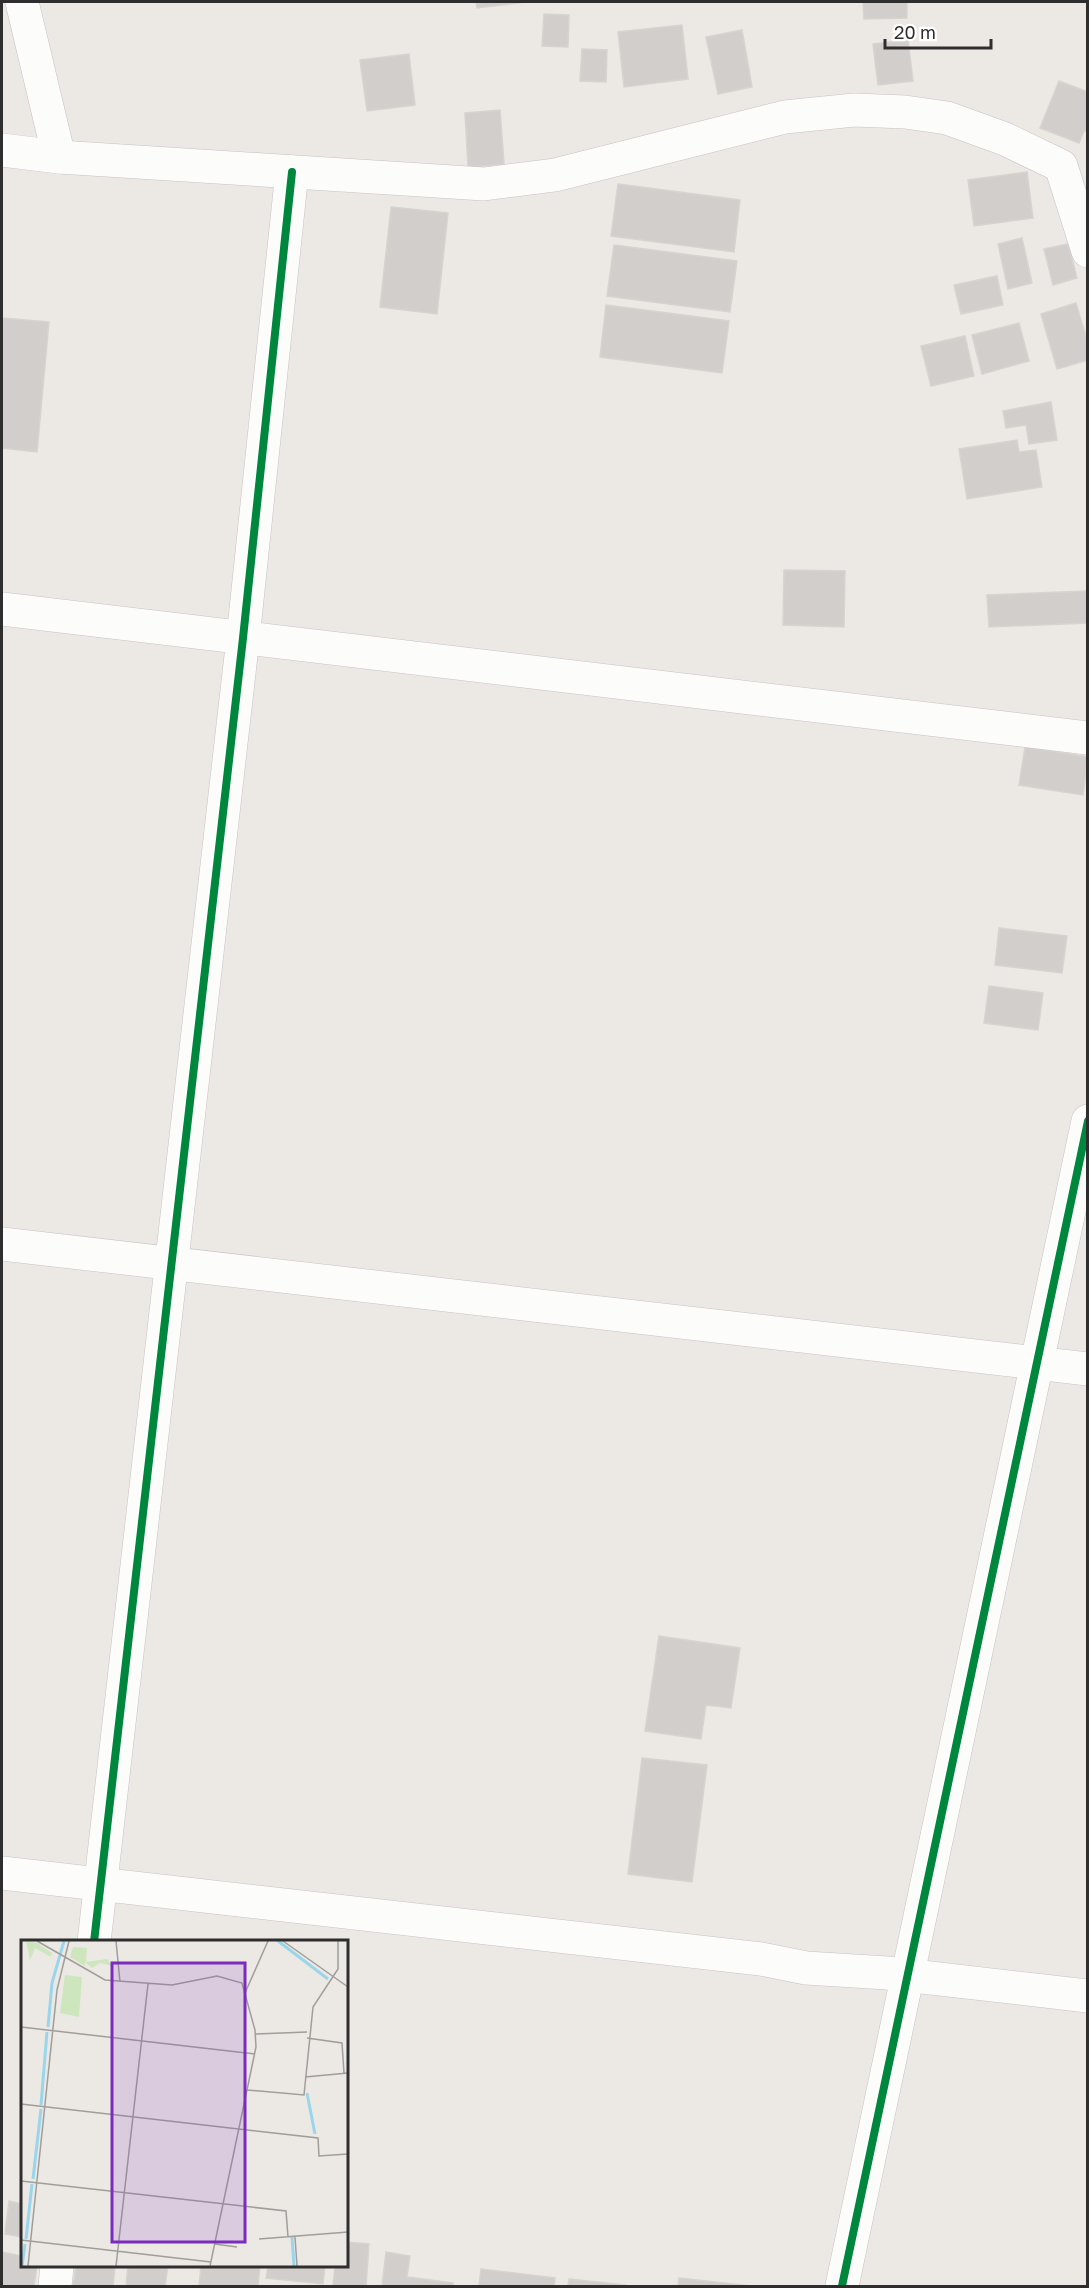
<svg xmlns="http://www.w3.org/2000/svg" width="1089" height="2288" font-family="'Golos Text',sans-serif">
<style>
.building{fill:#d1cecb;stroke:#d7d4d0;stroke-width:1.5}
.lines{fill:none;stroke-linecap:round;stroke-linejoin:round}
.minor-casing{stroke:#c5c4c5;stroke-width:34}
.tertiary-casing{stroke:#c5c4c5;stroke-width:34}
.minor{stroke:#fcfcfb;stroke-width:33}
.tertiary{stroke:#fcfcfb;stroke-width:33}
.cycleway-casing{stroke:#fff;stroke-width:11}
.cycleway{stroke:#00873e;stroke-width:8}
.inset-river{fill:none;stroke:#99d6ec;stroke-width:3}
.inset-road{fill:none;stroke:#a09e9b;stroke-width:1.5}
.view{fill:#7b2cbf;fill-opacity:0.15;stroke:#7b2cbf;stroke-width:3}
.inset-edge{fill:none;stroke:#2e2e2e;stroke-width:3}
</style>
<rect width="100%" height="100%" fill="#ece8e4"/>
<!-- building -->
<path class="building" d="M 476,2 L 525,2 L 477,8 Z
M 863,2 L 907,2 L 907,18 L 864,19 Z
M 544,14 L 569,15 L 568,47 L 542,46 Z
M 682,25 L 688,79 L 624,87 L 618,32 Z
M 742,30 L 752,87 L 718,94 L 706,37 Z
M 908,40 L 913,81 L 878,85 L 873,44 Z
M 582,49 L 607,50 L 606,82 L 580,81 Z
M 409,54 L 415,105 L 367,111 L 360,60 Z
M 1059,81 L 1088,92 L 1088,132 L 1084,131 L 1079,143 L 1040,128 Z
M 500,110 L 504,164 L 468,167 L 465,113 Z
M 1027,172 L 1033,218 L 974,226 L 968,180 Z
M 618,184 L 740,200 L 734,252 L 611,236 Z
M 391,207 L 448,213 L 437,314 L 380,307 Z
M 1022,238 L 1032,283 L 1008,289 L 998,244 Z
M 1068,244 L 1077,278 L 1053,285 L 1044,249 Z
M 614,245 L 737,261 L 730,312 L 607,296 Z
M 997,276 L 1003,305 L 961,314 L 954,285 Z
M 1076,303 L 1088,343 L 1088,360 L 1057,369 L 1041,314 Z
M 606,305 L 729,321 L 722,373 L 600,357 Z
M 2,318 L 49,322 L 37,452 L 2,448 Z
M 1019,323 L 1029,361 L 982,374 L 972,335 Z
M 965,336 L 974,376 L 931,386 L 921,346 Z
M 1051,402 L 1057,440 L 1029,444 L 1026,425 L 1006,428 L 1003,411 Z
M 1017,440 L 1019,452 L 1036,450 L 1042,487 L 967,499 L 959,449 Z
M 784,570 L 845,571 L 844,627 L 783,625 Z
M 1088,591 L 1088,623 L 989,627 L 987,595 Z
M 1025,747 L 1088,757 L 1083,795 L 1019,785 Z
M 999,928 L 1067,936 L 1062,973 L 995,965 Z
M 989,986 L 1043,993 L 1038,1030 L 984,1023 Z
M 659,1636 L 740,1648 L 731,1708 L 706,1705 L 701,1739 L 645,1731 Z
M 642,1758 L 707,1765 L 692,1882 L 628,1874 Z
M 9,2201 L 22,2204 L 22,2237 L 5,2234 Z
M 346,2242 L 369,2244 L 366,2286 L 333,2286 L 335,2266 L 346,2266 Z
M 2,2252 L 22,2256 L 22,2266 L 37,2266 L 34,2286 L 2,2286 Z
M 386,2252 L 410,2256 L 407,2277 L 453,2283 L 453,2286 L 382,2286 Z
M 76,2266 L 115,2266 L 113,2286 L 73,2286 Z
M 128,2266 L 168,2266 L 165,2286 L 126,2286 Z
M 201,2266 L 260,2266 L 258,2286 L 199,2286 Z
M 268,2266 L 325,2266 L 323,2284 L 266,2278 Z
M 481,2269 L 555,2278 L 554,2286 L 479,2286 Z
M 679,2278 L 751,2286 L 678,2286 Z
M 569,2279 L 625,2285 L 625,2286 L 568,2286 Z"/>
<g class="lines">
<!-- minor casing -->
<g class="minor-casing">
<path id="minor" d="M 22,2 L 59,157
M 2,609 L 1088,738
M 2,1244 L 1088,1369
M 2,1873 L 761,1959 L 806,1968 L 887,1973 L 1088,1996
M 94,1942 L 243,638 L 292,172
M 55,2286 L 57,2266"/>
</g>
<!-- tertiary casing -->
<g class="tertiary-casing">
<path id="tertiary" d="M 2,150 L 59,157 L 484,184 L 555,175 L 785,117 L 854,110 L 905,112 L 947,118 L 1005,139 L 1061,166 L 1088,251
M 842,2286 L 1088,1121"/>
</g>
<!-- minor -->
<use href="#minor" class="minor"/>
<!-- tertiary -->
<use href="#tertiary" class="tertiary"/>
<!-- cycleway casing -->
<g class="cycleway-casing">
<path id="cycleway" d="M 94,1942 L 243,638 L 292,172
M 842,2286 L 1088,1121"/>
</g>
<!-- cycleway -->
<use href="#cycleway" class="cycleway"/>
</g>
<!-- overview -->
<g transform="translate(21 1940)">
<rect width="327" height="327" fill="#ece8e4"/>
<path d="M 5,1 L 16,3 L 31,13 L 30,17 L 14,8 L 9,20 ZM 52,7 L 66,8 L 65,22 L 86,19 L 91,26 L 79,23 L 71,28 L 64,22 L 64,26 L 49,17 ZM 44,35 L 61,37 L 58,77 L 39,73 Z" fill="#cee6be"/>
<path class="inset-river" d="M 257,1 L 307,39M 27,87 L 31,43 L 43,1M 286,153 L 294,194M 20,165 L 26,92M 12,239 L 20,169M 271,297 L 273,326M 5,299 L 11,244M 1,326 L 4,304"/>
<path class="inset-road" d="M 16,1 L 84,40 L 151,45 L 196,36 L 221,43 L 234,90 L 235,107 L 189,326M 95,1 L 99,42M 262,1 L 327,47M 224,53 L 247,1M 0,87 L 234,114M 235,94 L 286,92M 286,98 L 321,103 L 323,133M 284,137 L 327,133M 226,150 L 283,155 L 292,67 L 317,29 L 317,1M 0,164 L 297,198 L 298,216 L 327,214M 0,241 L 265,271 L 267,297M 274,297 L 276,326M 238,299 L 327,292M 0,300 L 190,322M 194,304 L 216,307M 7,326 L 36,50 L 48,1M 95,326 L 127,44"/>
<path class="view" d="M 91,23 L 224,23 L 224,302 L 91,302 Z"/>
<rect width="327" height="327" class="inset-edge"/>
</g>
<!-- border -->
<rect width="1089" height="2288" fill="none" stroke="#2e2e2e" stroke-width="6"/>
<!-- scale -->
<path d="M885 39v9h106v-9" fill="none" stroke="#2e2e2e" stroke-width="3"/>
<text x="894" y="39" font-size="18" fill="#2e2e2e" stroke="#ffffff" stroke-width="4.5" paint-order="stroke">20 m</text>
</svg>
